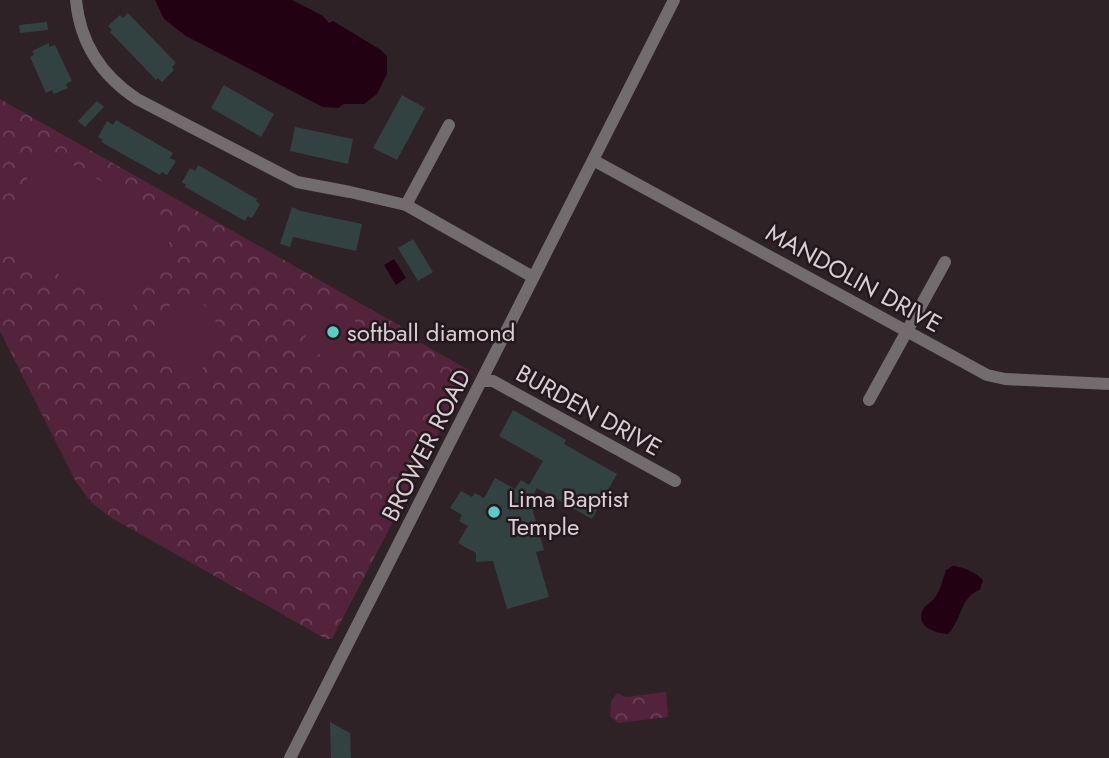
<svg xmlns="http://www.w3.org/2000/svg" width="1109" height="758" font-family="Jost,sans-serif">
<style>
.park{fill:url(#park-crowns)}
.pitch{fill:#53223b}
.water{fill:#220113}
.building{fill:#324240}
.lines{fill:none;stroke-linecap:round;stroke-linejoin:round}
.street{stroke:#736c6f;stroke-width:12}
.poi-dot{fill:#56cec3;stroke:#24181e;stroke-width:2.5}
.labels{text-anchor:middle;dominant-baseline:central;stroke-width:5;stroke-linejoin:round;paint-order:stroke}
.street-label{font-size:24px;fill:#d9d0d4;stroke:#24181e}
.poi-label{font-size:24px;fill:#d9d0d4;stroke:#24181e;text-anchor:start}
</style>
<defs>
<pattern id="park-crowns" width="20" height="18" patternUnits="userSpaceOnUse" patternTransform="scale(1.75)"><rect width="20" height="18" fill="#53223b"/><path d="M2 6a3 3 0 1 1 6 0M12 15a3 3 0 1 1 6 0" fill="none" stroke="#6b4156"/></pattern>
</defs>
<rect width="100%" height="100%" fill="#2e2227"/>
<!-- park -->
<path class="park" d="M 0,99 L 418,336 L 421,343 L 469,370 L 469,375 L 332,639 L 326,639 L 110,517 L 91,502 L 76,482 L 0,331 Z
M 666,692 L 668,717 L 618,723 L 610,716 L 611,701 L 617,693 L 626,697 Z"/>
<!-- pitch -->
<path class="pitch" d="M 44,149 L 179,225 L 128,314 L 0,241 L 0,227 Z
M 176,294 C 225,302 229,343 196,375 L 152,348 L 150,339 Z
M 325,304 C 333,308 344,311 350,316 C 379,340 340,384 304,341 L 316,309 Z"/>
<!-- water -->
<path class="water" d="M 155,0 L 292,0 L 323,16 L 329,23 L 333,21 L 381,50 L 387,56 L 387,74 L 377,94 L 364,104 L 344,104 L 338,108 L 323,107 L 186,36 L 164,19 Z
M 394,259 L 406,278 L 396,285 L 384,265 Z
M 953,566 C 964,567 975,572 983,580 L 980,590 C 960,596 963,618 948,634 C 935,634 913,625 924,608 C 927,604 933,601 936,596 C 941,589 943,578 946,570 Z"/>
<!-- building -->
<path class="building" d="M 128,13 L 176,63 L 172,67 L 174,70 L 162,82 L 158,78 L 156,80 L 110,32 L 112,30 L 108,26 L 120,15 L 123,18 Z
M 47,22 L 48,30 L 20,33 L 19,25 Z
M 49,43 L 49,47 L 55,45 L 72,81 L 66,84 L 68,88 L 54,94 L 52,90 L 46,93 L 30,57 L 34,55 L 32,51 Z
M 224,85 L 274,114 L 261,137 L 211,108 Z
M 402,95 L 425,108 L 397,160 L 373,148 Z
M 97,101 L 104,107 L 85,127 L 78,121 Z
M 116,120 L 173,153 L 170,158 L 176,161 L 167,175 L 162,172 L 160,175 L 101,142 L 103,140 L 98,137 L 107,121 L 113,125 Z
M 295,127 L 353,139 L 348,164 L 290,151 Z
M 198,165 L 257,199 L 256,201 L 260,204 L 252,218 L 248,216 L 245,221 L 185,187 L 186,185 L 182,182 L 190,168 L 195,171 Z
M 292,207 L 301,211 L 362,224 L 356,251 L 293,237 L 290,247 L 280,244 Z
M 413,239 L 433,272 L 418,281 L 398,248 Z
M 513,410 L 566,440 L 564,444 L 617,474 L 592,519 L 537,488 L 530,501 L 544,550 L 536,552 L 549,597 L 507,609 L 493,561 L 476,562 L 476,553 L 458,543 L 468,526 L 459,521 L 462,515 L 450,508 L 461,491 L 472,497 L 475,493 L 484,498 L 495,478 L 515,489 L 521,480 L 529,485 L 543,461 L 499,436 Z
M 330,722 L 350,733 L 351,758 L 331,758 Z"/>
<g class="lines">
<!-- street -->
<path class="street" d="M 76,0 C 80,43 102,76 137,99 L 297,182 L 350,192 L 406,205 L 533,277
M 593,160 L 987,375 L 1005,379 L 1109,384
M 406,205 L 449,125
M 481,381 L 493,381 L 675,481
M 869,400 L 945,262
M 290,758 L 674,0"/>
</g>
<!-- markers -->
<g class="poi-dot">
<circle cx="333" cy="332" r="7"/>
<circle cx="494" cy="512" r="7"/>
</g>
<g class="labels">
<!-- street labels -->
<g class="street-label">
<text transform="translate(854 278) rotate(29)">MANDOLIN DRIVE</text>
<text transform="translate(589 410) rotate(29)">BURDEN DRIVE</text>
<text transform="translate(426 445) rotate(-63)">BROWER ROAD</text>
</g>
<!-- poi labels -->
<g class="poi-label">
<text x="347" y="332">softball diamond</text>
<text x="508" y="498">Lima Baptist<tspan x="508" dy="28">Temple</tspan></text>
</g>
</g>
</svg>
